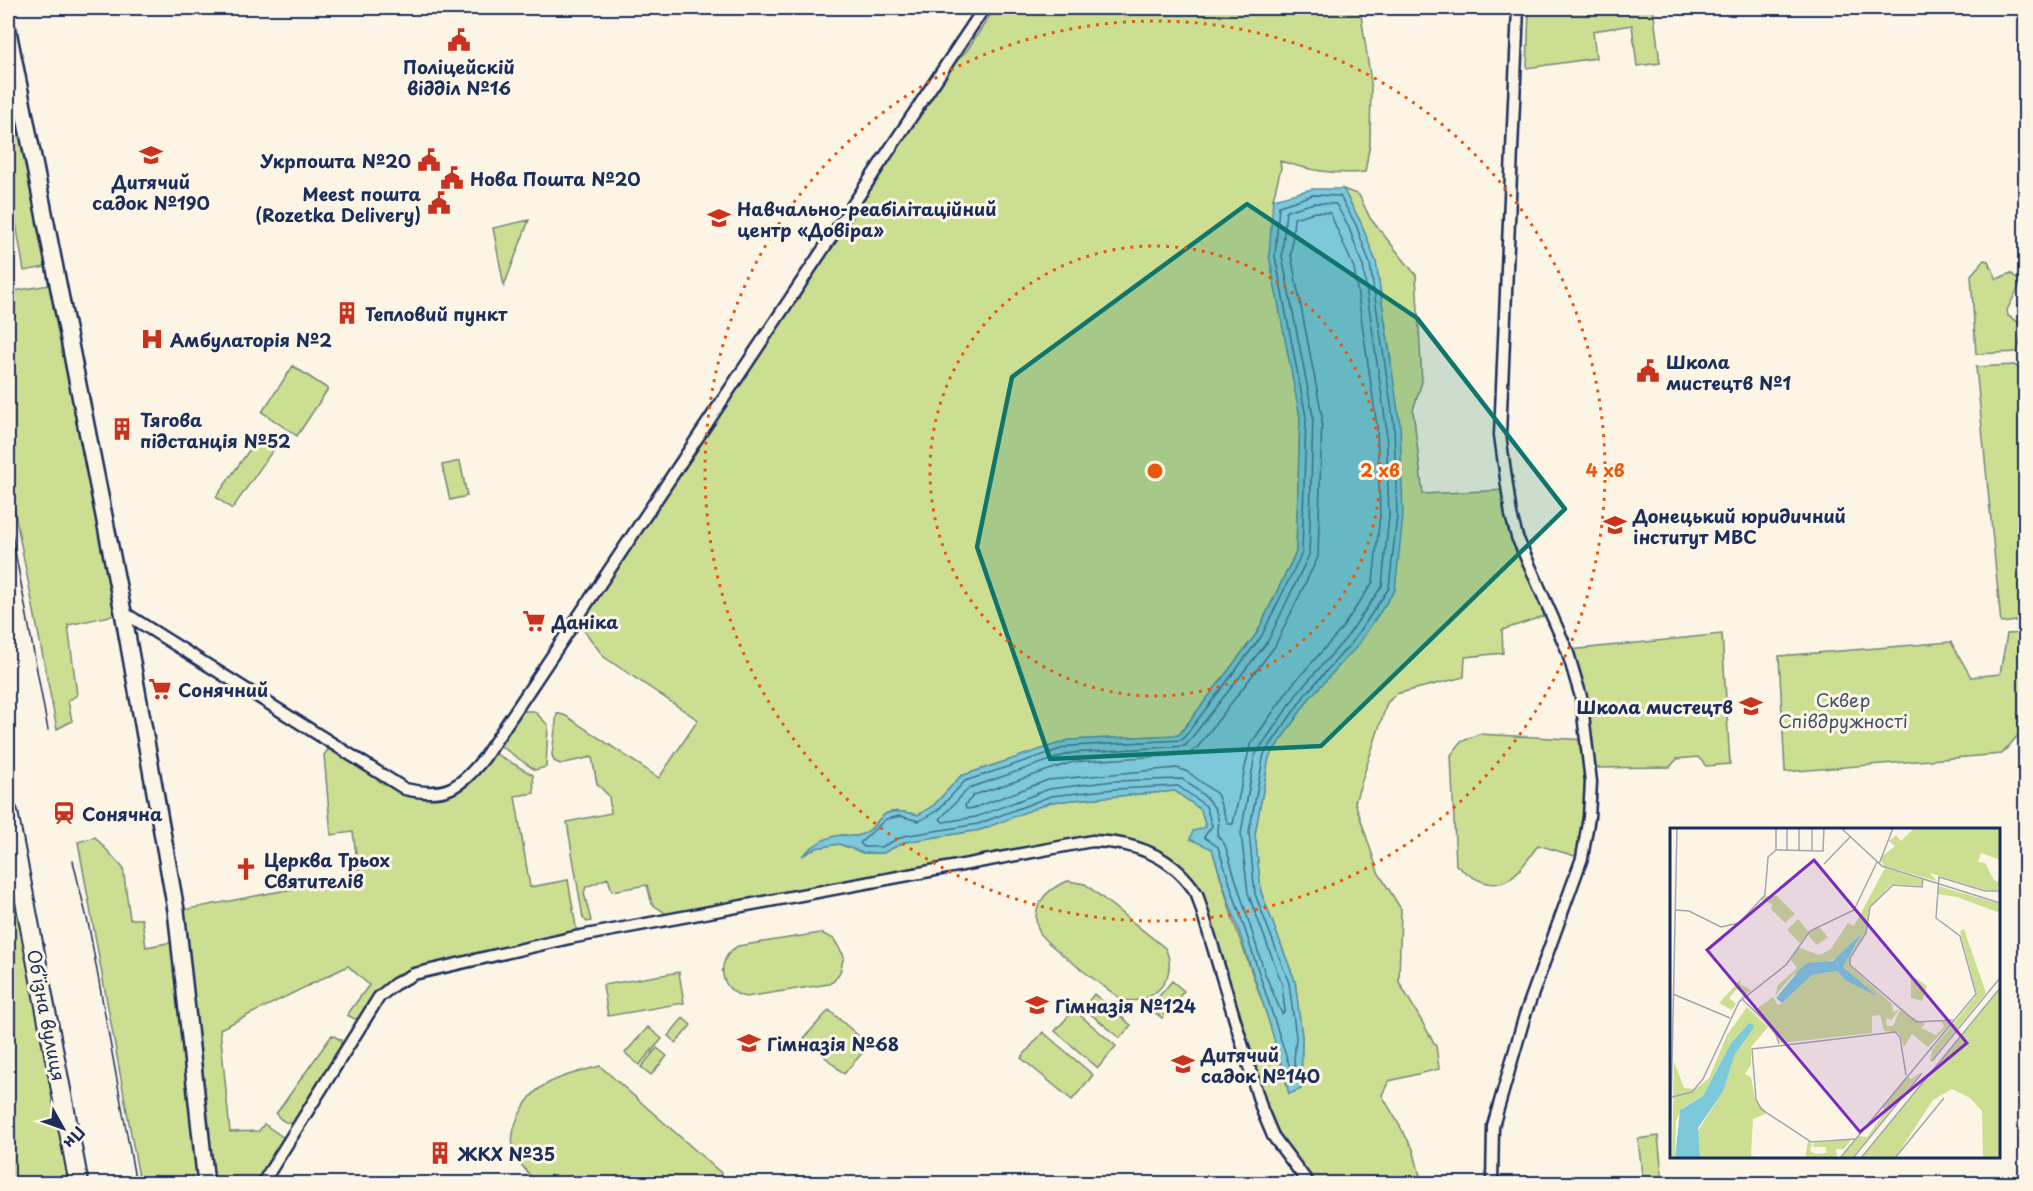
<svg xmlns="http://www.w3.org/2000/svg" width="2033" height="1191" font-family="'Playpen Sans',sans-serif">
<style>
.green{fill:#ccde92;stroke:#748678;stroke-width:1.5}
.water{fill:#7ccad9;stroke:#558ca8;stroke-width:1.5}
.lines{fill:none;stroke-linecap:round;stroke-linejoin:round}
.shore{stroke:#426d8f;stroke-width:1.5}
.street-casing{stroke:#1b2f5e;stroke-width:15}
.secondary-casing{stroke:#1b2f5e;stroke-width:20}
.primary-casing{stroke:#1b2f5e;stroke-width:22}
.street{stroke:#fcf5e5;stroke-width:10}
.secondary{stroke:#fcf5e5;stroke-width:15}
.primary{stroke:#fcf5e5;stroke-width:18}
.tram{stroke:#1b2f5e;stroke-width:1.5}
.marked{fill:#0f766e;fill-opacity:0.2;stroke:#0f766e;stroke-width:4.5;stroke-linejoin:round}
.ring{fill:none;stroke:#e8590c;stroke-width:3;stroke-dasharray:3 6}
.labels{text-anchor:middle;dominant-baseline:central;stroke-width:6;stroke-linejoin:round;paint-order:stroke}
.poi-label{font-size:18px;font-weight:bold;fill:#1b2f5e;stroke:#fcf5e5;text-anchor:start}
.park-label{font-size:18px;fill:#3e5268;stroke:#fcf5e5}
.street-label{font-size:18px;fill:#1b2f5e;stroke:#fcf5e5}
.inset-road{fill:none;stroke:#a2a6af;stroke-width:1.5}
.view{fill:#7b2cbf;fill-opacity:0.15;stroke:#7b2cbf;stroke-width:3}
.inset-edge{fill:none;stroke:#1b2f5e;stroke-width:3}
.centre{fill:#e8590c;stroke:#fcf5e5;stroke-width:3}
.ring-label{font-size:18px;text-anchor:middle;font-weight:bold;fill:#e8590c;stroke:#fcf5e5;stroke-width:6;stroke-linejoin:round;paint-order:stroke}
</style>
<rect width="100%" height="100%" fill="#fcf5e5"/>
<filter id="ink" filterUnits="userSpaceOnUse"><feTurbulence type="fractalNoise" baseFrequency=".0167" numOctaves="2"/><feDisplacementMap in="SourceGraphic" scale="12" xChannelSelector="R" yChannelSelector="G"/><feConvolveMatrix kernelMatrix="1 2 1 2 8 2 1 2 1" color-interpolation-filters="sRGB"/></filter>
<g filter="url(#ink)">
<!-- green -->
<path class="green" d="M 995,8 L 1360,8 L 1371,82 L 1370,143 L 1365,172 C 1333,175 1309,170 1280,161 L 1281,168 L 1273,199 L 1287,345 L 1300,417 L 1296,552 L 1257,633 L 1179,735 L 1069,740 L 961,776 L 933,806 L 918,815 C 870,802 886,828 857,836 C 852,837 847,835 843,835 C 828,836 816,847 805,854 L 815,848 L 839,844 L 863,853 L 883,853 L 905,842 L 980,830 L 1051,802 L 1175,791 L 1201,810 L 1233,920 L 1277,1043 L 1289,1094 L 1301,1089 L 1302,1037 L 1295,981 L 1261,892 L 1255,834 L 1269,757 L 1309,699 L 1391,360 L 1376,263 L 1361,223 L 1343,189 L 1359,195 L 1370,218 L 1416,275 L 1422,382 L 1413,410 L 1423,494 L 1506,490 L 1511,515 L 1550,614 L 1502,630 L 1503,653 L 1465,657 L 1464,677 L 1396,694 L 1387,703 L 1355,802 L 1378,872 L 1401,909 L 1399,982 L 1436,1046 L 1439,1069 L 1389,1081 L 1382,1095 L 1413,1149 L 1422,1183 L 1339,1183 L 1333,1178 L 1328,1183 L 1316,1183 L 1309,1178 L 1282,1139 L 1260,1091 L 1202,891 C 1177,853 1136,838 1092,837 L 668,915 L 652,904 L 647,885 L 612,891 L 608,878 L 586,887 L 584,893 L 591,921 L 587,922 L 583,918 L 567,822 L 611,813 L 609,796 L 597,784 L 592,757 L 560,764 L 554,761 L 552,755 L 557,713 L 566,716 L 659,778 L 698,720 L 604,657 L 579,624 L 947,71 L 967,50 Z
M 1529,8 L 1653,8 L 1660,63 L 1637,66 L 1632,25 L 1593,31 L 1596,58 L 1527,68 Z
M 8,83 L 11,85 L 46,267 L 24,271 L 8,176 Z
M 529,220 L 504,286 L 493,228 Z
M 1984,260 L 1988,261 L 1997,279 L 2011,273 L 2021,283 L 2007,310 L 2008,316 L 2025,326 L 2017,352 L 1976,354 L 1971,275 Z
M 49,285 L 115,615 L 68,625 L 77,695 L 68,701 L 72,721 L 57,729 L 8,478 L 8,292 Z
M 2014,365 L 2022,370 L 2026,393 L 2025,620 L 2001,623 L 1976,367 Z
M 293,366 L 328,389 L 297,436 L 262,412 Z
M 262,432 L 278,443 L 232,509 L 216,497 Z
M 460,461 L 467,496 L 450,500 L 442,465 Z
M 2025,633 L 2025,727 L 2002,754 L 1785,772 L 1779,656 L 1951,642 L 1971,677 L 2000,674 L 2007,634 Z
M 1722,634 L 1730,764 L 1706,766 L 1698,757 L 1677,759 L 1670,767 L 1594,768 L 1570,650 Z
M 521,711 L 534,711 L 548,725 L 546,767 L 535,770 L 499,745 Z
M 1479,734 L 1587,740 L 1591,782 L 1582,858 L 1538,845 C 1513,882 1497,900 1456,865 L 1451,755 L 1461,742 Z
M 331,746 C 392,789 437,834 493,754 L 498,755 L 533,775 L 534,793 L 515,796 L 530,887 L 568,880 L 577,933 L 483,951 L 413,970 L 376,994 L 360,1017 L 355,1019 L 347,1015 L 369,985 L 348,966 L 220,1029 L 230,1132 L 259,1131 L 264,1124 L 284,1138 L 256,1183 L 213,1183 L 183,910 L 359,876 L 353,832 L 331,835 L 324,755 Z
M 8,812 L 79,1183 L 8,1183 Z
M 95,837 L 123,868 L 130,919 L 142,919 L 146,947 L 173,942 L 199,1183 L 140,1183 L 78,842 Z
M 1068,881 L 1085,884 L 1165,948 C 1180,977 1153,1006 1123,1000 C 1112,993 1046,944 1041,935 C 1027,910 1045,889 1068,881 Z
M 821,933 L 834,939 L 844,956 L 840,972 L 834,981 L 829,984 L 746,997 C 719,992 714,959 738,946 Z
M 679,972 L 684,1003 L 608,1016 L 603,985 Z
M 1172,981 L 1184,991 L 1162,1018 L 1149,1008 Z
M 1094,994 L 1131,1025 L 1120,1038 L 1083,1008 Z
M 829,1010 L 869,1045 L 844,1074 L 804,1038 Z
M 1074,1010 L 1116,1046 L 1098,1068 L 1055,1031 Z
M 683,1018 L 691,1025 L 676,1043 L 668,1036 Z
M 648,1027 L 662,1039 L 639,1065 L 625,1053 Z
M 1043,1032 L 1093,1075 L 1072,1100 L 1021,1058 Z
M 332,1035 L 341,1040 L 341,1048 L 296,1120 C 289,1127 281,1120 276,1114 Z
M 657,1048 L 667,1056 L 651,1075 L 641,1067 Z
M 600,1066 L 721,1173 L 718,1183 L 538,1183 C 528,1174 518,1163 514,1150 C 507,1130 526,1096 543,1086 C 561,1076 581,1071 600,1066 Z
M 1658,1136 L 1663,1183 L 1643,1183 L 1638,1139 Z"/>
<!-- water -->
<path class="water" d="M 1312,189 L 1343,189 L 1361,223 L 1376,262 L 1400,424 L 1403,516 L 1395,590 L 1358,645 L 1309,699 L 1269,757 L 1255,834 L 1261,892 L 1295,981 L 1302,1037 L 1301,1089 L 1289,1094 C 1269,1011 1237,931 1212,849 L 1190,839 L 1193,831 L 1206,827 L 1201,810 L 1175,791 L 1051,802 L 980,830 L 905,842 L 883,853 L 863,853 L 839,844 L 816,848 L 802,856 C 813,845 826,836 843,835 C 847,835 852,837 857,836 C 887,828 869,803 918,815 L 933,806 L 961,776 L 1069,740 L 1179,735 L 1257,633 L 1296,552 L 1300,417 L 1269,256 L 1273,199 Z"/>
<g class="lines">
<!-- shore -->
<path class="shore" d="M 1313,195 L 1340,196 L 1356,225 L 1370,264 L 1394,425 L 1397,516 L 1389,588 L 1353,641 L 1305,695 L 1264,754 L 1249,832 L 1255,894 L 1289,983 L 1296,1037 L 1294,1061 L 1296,1074 L 1293,1077 L 1218,847 L 1204,837 L 1212,826 L 1206,806 L 1178,786 L 1115,789 L 1051,796 L 978,824 L 904,836 L 881,847 L 864,847 L 860,843 L 886,819 L 900,816 L 919,821 L 937,811 L 965,781 L 1070,746 L 1182,740 L 1261,637 L 1302,553 L 1306,417 L 1275,256 L 1279,206 Z
M 1314,203 L 1336,204 L 1349,228 L 1363,266 L 1386,425 L 1389,516 L 1382,586 L 1347,637 L 1299,691 L 1255,755 L 1241,833 L 1248,893 L 1282,984 L 1285,1011 L 1282,1014 L 1265,974 L 1225,845 L 1217,835 C 1225,807 1202,793 1182,779 L 1114,781 L 1049,789 L 976,817 L 943,822 L 940,819 L 969,788 L 1071,753 L 1185,746 L 1268,641 L 1309,555 L 1313,416 L 1282,256 L 1286,211 Z
M 1315,212 L 1330,213 L 1354,268 L 1377,426 L 1380,515 L 1373,582 L 1340,631 L 1292,685 L 1250,745 L 1233,824 L 1228,824 L 1217,794 L 1188,772 L 1177,768 L 1048,780 L 974,808 L 966,809 L 965,805 L 974,795 L 1073,762 L 1189,754 L 1197,748 L 1275,646 L 1318,557 L 1322,416 L 1291,255 L 1294,218 Z"/>
<!-- street casing -->
<g class="street-casing">
<path id="street" d="M 123,612 L 405,789 C 445,798 459,789 484,758 L 984,8
M 262,1184 L 379,997 L 395,984 L 414,974 L 570,938 L 1092,841 C 1136,842 1173,856 1197,894 L 1262,1110 L 1273,1136 L 1309,1184
M 1492,1184 L 1493,1126 L 1525,1015 L 1582,858 L 1589,817 L 1591,782 L 1581,697 L 1567,650 L 1517,537 L 1511,515 L 1500,435 L 1518,8"/>
</g>
<!-- secondary casing -->
<g class="secondary-casing">
<path id="secondary" d="M 8,31 L 123,612 L 176,910 L 206,1184"/>
</g>
<!-- primary casing -->
<g class="primary-casing">
<path id="primary" d="M 8,812 L 79,1184"/>
</g>
<!-- street -->
<use href="#street" class="street"/>
<!-- secondary -->
<use href="#secondary" class="secondary"/>
<!-- primary -->
<use href="#primary" class="primary"/>
<!-- tram -->
<path class="tram" d="M 8,513 L 48,730
M 73,861 L 89,927 L 136,1184"/>
</g>
</g>
<!-- marked area -->
<path class="marked" d="M 1247,204 L 1417,318 L 1565,509 L 1321,746 L 1050,759 L 977,547 L 1012,377 Z"/>
<!-- distance rings -->
<g class="ring">
<circle cx="1155" cy="471" r="225"/>
<circle cx="1155" cy="471" r="450"/>
</g>
<!-- icons -->
<defs>
<g id="civic-bare" transform="scale(1.8)"><path d="M-.6-6.5H3V-4.5H.6V-3L4-1V1h2V6H-6V1h2V-1L-.6-3ZM-1.2 2.5V6h2.4V2.5Z" fill="#c8321e" stroke="#fcf5e5" stroke-width="2.5" paint-order="stroke"/></g>
<g id="school-bare" transform="scale(1.8)"><path d="M0-5L7-2L0 1L-7-2ZM-4 1L0 2.5L4 1V4Q0 6-4 4Z" fill="#c8321e" stroke="#fcf5e5" stroke-width="2.5" paint-order="stroke"/></g>
<g id="building-bare" transform="scale(1.8)"><path d="M-4-6H4V6H1V3H-1V6H-4ZM-2.5-4.3h1.7v1.8h-1.7ZM.8-4.3h1.7v1.8H.8ZM-2.5-1h1.7V.8h-1.7ZM.8-1h1.7V.8H.8Z" fill="#c8321e" stroke="#fcf5e5" stroke-width="2.5" paint-order="stroke"/></g>
<g id="hospital-bare" transform="scale(1.8)"><path d="M-5-5h3v3.5h4V-5h3V5h-3V1.5h-4V5h-3Z" fill="#c8321e" stroke="#fcf5e5" stroke-width="2.5" paint-order="stroke"/></g>
<g id="university-bare" transform="scale(1.8)"><path d="M0-5L7-2L0 1L-7-2ZM-4 1L0 2.5L4 1V4Q0 6-4 4Z" fill="#c8321e" stroke="#fcf5e5" stroke-width="2.5" paint-order="stroke"/></g>
<g id="supermarket-bare" transform="scale(1.8)"><path d="M-6-5.5h2.5l.6 2H6L4.5 2H-2.5L-4.4-4H-6ZM-1.5 3.2a1.3 1.3 0 1 0 .1 0ZM3 3.2a1.3 1.3 0 1 0 .1 0Z" fill="#c8321e" stroke="#fcf5e5" stroke-width="2.5" paint-order="stroke"/></g>
<g id="station-bare" transform="scale(1.8)"><path d="M-3-6H3Q5-6 5-4V2Q5 4 3 4L4.5 6H3L1.5 4h-3L-3 6H-4.5L-3 4Q-5 4-5 2V-4Q-5-6-3-6ZM-3.5-4v3h7v-3ZM-3.5 1v1.5H-2V1ZM2 1v1.5H3.5V1Z" fill="#c8321e" stroke="#fcf5e5" stroke-width="2.5" paint-order="stroke"/></g>
<g id="church-bare" transform="scale(1.8)"><path d="M-1.2-6h2.4v3.5h3.3v2.4h-3.3V6h-2.4V-.1h-3.3v-2.4h3.3Z" fill="#c8321e" stroke="#fcf5e5" stroke-width="2.5" paint-order="stroke"/></g>
</defs>
<g fill-rule="evenodd">
<use href="#civic-bare" x="459" y="40"/>
<use href="#school-bare" x="151" y="155"/>
<use href="#civic-bare" x="429" y="160"/>
<use href="#civic-bare" x="452" y="178"/>
<use href="#civic-bare" x="439" y="203"/>
<use href="#school-bare" x="719" y="218"/>
<use href="#building-bare" x="347" y="313"/>
<use href="#hospital-bare" x="152" y="339"/>
<use href="#civic-bare" x="1648" y="371"/>
<use href="#building-bare" x="122" y="429"/>
<use href="#university-bare" x="1615" y="525"/>
<use href="#supermarket-bare" x="534" y="621"/>
<use href="#supermarket-bare" x="160" y="689"/>
<use href="#school-bare" x="1751" y="706"/>
<use href="#station-bare" x="64" y="813"/>
<use href="#church-bare" x="246" y="869"/>
<use href="#school-bare" x="1037" y="1005"/>
<use href="#school-bare" x="749" y="1043"/>
<use href="#school-bare" x="1183" y="1064"/>
<use href="#building-bare" x="440" y="1153"/>
</g>
<g class="labels">
<!-- poi labels -->
<g class="poi-label">
<text x="459" y="66" text-anchor="middle">Поліцейскій<tspan x="459" dy="21">відділ №16</tspan></text>
<text x="411" y="160" text-anchor="end">Укрпошта №20</text>
<text x="470" y="178">Нова Пошта №20</text>
<text x="151" y="181" text-anchor="middle">Дитячий<tspan x="151" dy="21">садок №190</tspan></text>
<text x="421" y="193" text-anchor="end">Meest пошта<tspan x="421" dy="21">(Rozetka Delivery)</tspan></text>
<text x="737" y="208">Навчально-реабілітаційний<tspan x="737" dy="21">центр «Довіра»</tspan></text>
<text x="365" y="313">Тепловий пункт</text>
<text x="170" y="339">Амбулаторія №2</text>
<text x="1666" y="361">Школа<tspan x="1666" dy="21">мистецтв №1</tspan></text>
<text x="140" y="419">Тягова<tspan x="140" dy="21">підстанція №52</tspan></text>
<text x="1633" y="515">Донецький юридичний<tspan x="1633" dy="21">інститут МВС</tspan></text>
<text x="552" y="621">Даніка</text>
<text x="178" y="689">Сонячний</text>
<text x="1733" y="706" text-anchor="end">Школа мистецтв</text>
<text x="82" y="813">Сонячна</text>
<text x="264" y="859">Церква Трьох<tspan x="264" dy="21">Святителів</tspan></text>
<text x="1055" y="1005">Гімназія №124</text>
<text x="767" y="1043">Гімназія №68</text>
<text x="1201" y="1054">Дитячий<tspan x="1201" dy="21">садок №140</tspan></text>
<text x="458" y="1153">ЖКХ №35</text>
</g>
<!-- park labels -->
<g class="park-label">
<text x="1843" y="699">Сквер<tspan x="1843" dy="21">Співдружності</tspan></text>
</g>
<!-- street labels -->
<g class="street-label">
<text transform="translate(47 1015) rotate(79)">Обʼїзна вулиця</text>
</g>
</g>
<!-- overview -->
<g transform="translate(1670 828)">
<rect width="330" height="330" fill="#fcf5e5"/>
<path d="M 244,0 L 330,0 L 330,32 L 311,25 L 308,34 L 315,35 L 324,52 L 328,54 L 330,47 L 330,62 L 318,63 L 260,45 L 267,53 L 214,38 L 210,30 L 225,18 L 219,13 L 226,7 L 231,13 ZM 215,40 L 253,52 L 251,58 L 222,56 L 200,79 L 196,104 L 180,128 L 180,138 L 222,176 L 223,184 L 229,182 L 221,192 L 216,190 L 217,198 L 223,198 L 230,182 L 255,196 L 251,200 L 266,207 L 274,199 L 271,193 L 282,194 L 258,219 L 242,206 L 234,219 L 229,205 L 214,203 L 210,187 L 202,188 L 202,205 L 111,215 L 85,182 L 103,169 L 108,177 L 112,175 L 142,147 L 167,143 L 176,153 L 203,166 L 173,139 L 190,106 L 170,129 L 123,147 L 105,168 L 108,157 L 127,140 L 121,132 L 128,119 L 149,127 L 160,122 L 178,95 L 184,98 ZM 268,58 L 330,76 L 330,85 L 287,69 L 267,66 ZM 95,68 L 107,68 L 125,86 L 115,95 L 101,81 L 102,76 L 91,72 ZM 128,91 L 139,104 L 148,98 L 158,109 L 147,117 L 137,106 L 130,115 L 117,102 ZM 294,101 L 316,165 L 260,234 L 262,222 L 307,167 L 290,103 ZM 246,150 L 257,158 L 252,173 L 241,170 L 241,151 ZM 71,151 L 70,156 L 81,162 L 66,176 L 74,166 L 67,161 L 59,170 L 66,176 L 62,182 L 49,175 ZM 330,160 L 330,330 L 313,330 L 312,283 L 300,270 L 282,261 L 263,272 L 225,330 L 191,330 ZM 77,179 L 98,199 L 81,219 L 81,237 L 75,246 L 81,249 L 85,271 L 97,285 L 83,291 L 81,327 L 86,330 L 30,330 L 27,304 L 53,264 L 65,226 L 83,201 L 79,195 L 61,215 L 33,268 L 12,280 L 6,293 L 5,330 L 2,330 L 4,233 L 14,260 L 26,261 L 39,250 L 57,207 ZM 251,244 L 182,330 L 171,330 L 188,308 L 197,309 L 216,283 L 212,279 L 237,248 L 241,251 ZM 182,311 L 174,321 L 166,321 L 167,330 L 135,330 L 138,313 L 142,316 L 140,323 L 146,326 L 156,325 L 156,319 L 143,319 L 144,315 Z" fill="#ccde92"/>
<path d="M 191,106 L 173,139 L 207,168 L 176,153 L 167,143 L 142,147 L 112,175 L 106,170 L 131,140 L 138,135 L 163,133 ZM 79,195 L 84,197 L 83,201 L 65,226 L 53,264 L 28,300 L 30,330 L 5,330 L 10,282 L 33,268 L 61,215 Z" fill="#7ccad9"/>
<path class="inset-road" d="M 171,0 L 212,38 L 330,75M 106,22 L 153,23 L 154,0M 106,22 L 106,0M 117,22 L 117,0M 129,22 L 129,0M 142,23 L 142,0M 154,36 L 180,9M 209,36 L 223,0M 253,51 L 252,59 L 223,57 L 200,79 L 196,105 L 180,130 L 180,137 L 246,194 L 285,192M 5,82 L 19,83 L 51,99 L 69,95 L 95,67 L 98,29 L 106,22M 3,166 L 60,190M 72,171 L 105,203 L 109,216M 262,233 L 330,150M 2,269 L 22,264 L 33,251 L 69,174 L 116,137 L 140,103 L 184,82 L 207,34M 185,311 L 141,314 L 91,281 L 86,271 L 82,221 L 225,204 L 230,209 L 236,247M 0,330 L 7,0M 170,330 L 306,166 L 290,108 L 266,90 L 269,49 L 315,63 L 330,63M 183,330 L 252,245M 191,330 L 330,160M 225,330 L 274,270"/>
<path class="view" d="M 144,32 L 297,215 L 190,304 L 37,122 Z"/>
<rect width="330" height="330" class="inset-edge"/>
</g>
<circle cx="1155" cy="471" r="9" class="centre"/>
<g class="ring-label">
<text x="1380" y="477">2 хв</text>
<text x="1605" y="477">4 хв</text>
</g>
<!-- margin -->
<rect width="2033" height="1191" fill="none" stroke="#fcf5e5" stroke-width="30"/>
<rect x="15" y="15" width="2003" height="1161" fill="none" stroke="#1b2f5e" stroke-width="2" filter="url(#ink)"/>
<!-- north arrow -->
<g transform="translate(63 1128) rotate(130)" stroke="#fcf5e5" stroke-width="4.5" paint-order="stroke">
<path d="M0-4.5L10 22L0 15L-10 22Z" fill="#1b2f5e"/>
<text y="-9" font-size="16" font-weight="bold" text-anchor="middle" fill="#1b2f5e">Пн</text>
</g>
</svg>
